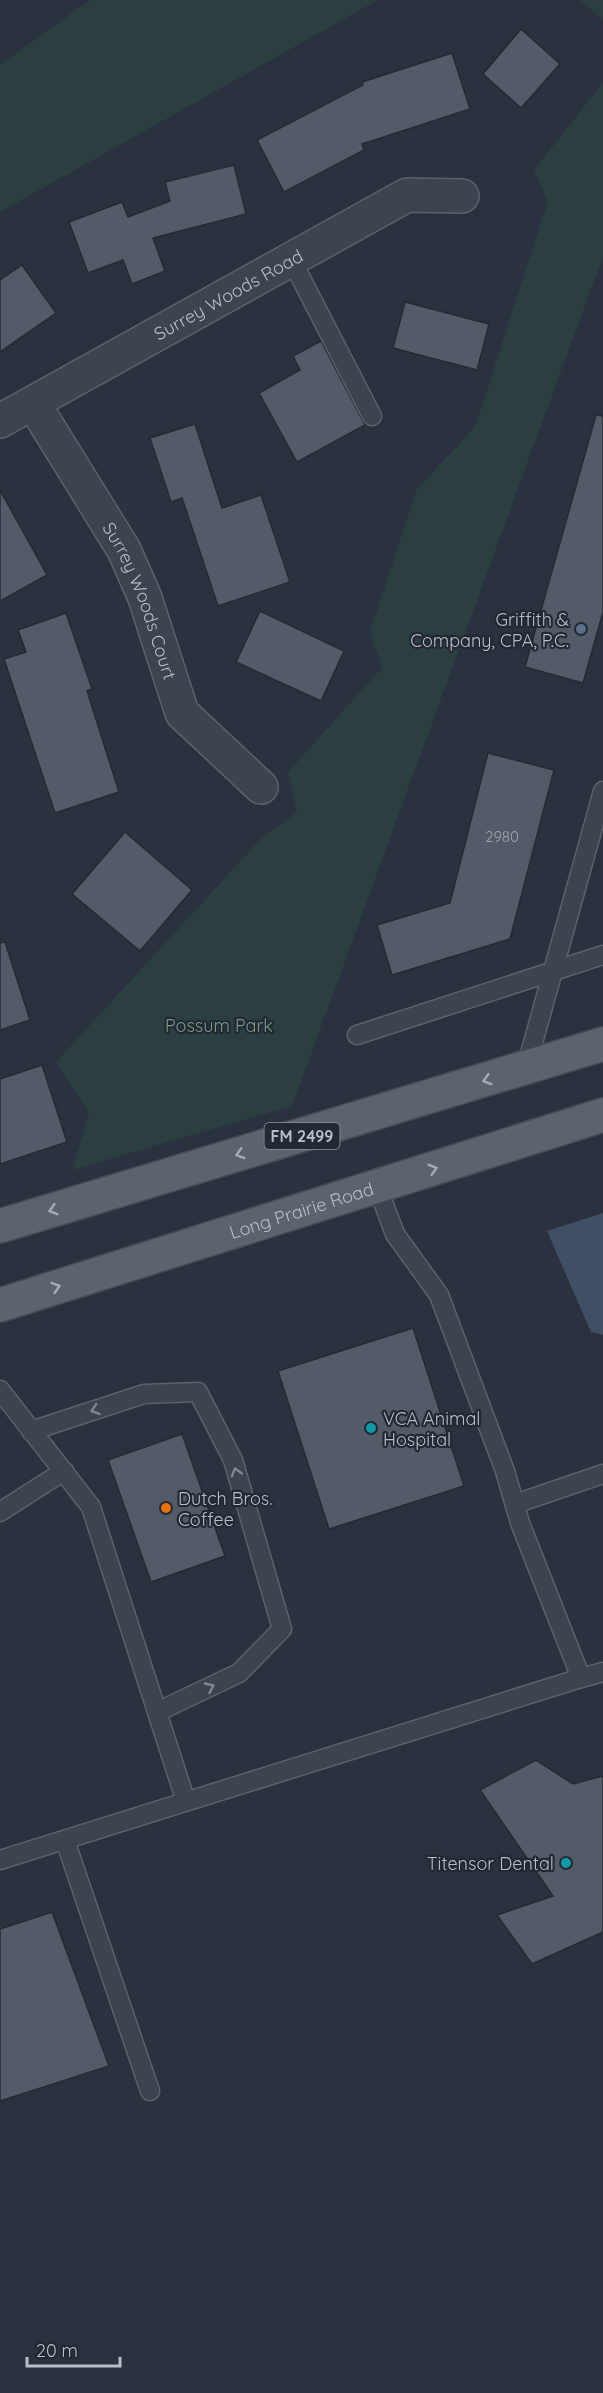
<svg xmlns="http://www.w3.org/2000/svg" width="603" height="2393" font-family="Quicksand,sans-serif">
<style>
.green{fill:#2c3f40}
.water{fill:#414f65}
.building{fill:#535b69;stroke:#242b36;stroke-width:1.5}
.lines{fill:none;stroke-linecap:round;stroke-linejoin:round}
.lane-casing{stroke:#5b626c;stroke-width:21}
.street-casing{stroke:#5b626c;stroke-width:36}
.primary-casing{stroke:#464d58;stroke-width:36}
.lane{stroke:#3d444e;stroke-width:18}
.street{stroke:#3d444e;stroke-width:33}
.primary{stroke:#5b636e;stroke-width:33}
.oneway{stroke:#a6adb7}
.oneway2{stroke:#818892}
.service-dot{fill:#5c6f8a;stroke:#222934;stroke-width:2}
.culture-dot{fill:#0f9aa8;stroke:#222934;stroke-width:2}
.food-dot{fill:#e8710a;stroke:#222934;stroke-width:2}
.labels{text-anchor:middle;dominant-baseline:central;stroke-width:4.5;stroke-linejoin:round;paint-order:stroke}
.number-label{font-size:15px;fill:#a0a6b1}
.shield{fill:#222934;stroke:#8c929c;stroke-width:1.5}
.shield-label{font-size:16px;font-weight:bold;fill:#b9bfc9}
.street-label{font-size:18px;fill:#b9bfc9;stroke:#222934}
.poi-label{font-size:18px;fill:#b9bfc9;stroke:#222934;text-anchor:end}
.park-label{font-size:18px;fill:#7a9c83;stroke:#222934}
</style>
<rect width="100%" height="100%" fill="#29323e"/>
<!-- green -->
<path class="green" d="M 90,0 L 378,0 L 0,212 L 0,65 Z
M 580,0 L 603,0 L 603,20 Z
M 603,83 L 603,256 L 292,1106 L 72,1170 L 89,1113 L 56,1062 L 260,840 L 297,812 L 288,772 L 382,668 L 370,632 L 417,489 L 475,427 L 548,201 L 534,170 Z"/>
<!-- water -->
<path class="water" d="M 603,1213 L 603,1335 L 591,1332 L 547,1231 Z"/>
<!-- building -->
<path class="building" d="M 521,29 L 560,64 L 521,108 L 483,74 Z
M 452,53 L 470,109 L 362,144 L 364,150 L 284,192 L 257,140 L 363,85 L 362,82 Z
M 234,165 L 246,214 L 153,238 L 165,271 L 132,284 L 123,260 L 88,273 L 69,222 L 122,202 L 128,217 L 170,201 L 165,182 Z
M 22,265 L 56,313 L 0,352 L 0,280 Z
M 405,302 L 489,324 L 477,370 L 393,348 Z
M 321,341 L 365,425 L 297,462 L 259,393 L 300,370 L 293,356 Z
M 596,415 L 603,416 L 603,612 L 583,683 L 525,667 Z
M 195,424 L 222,508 L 261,495 L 290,582 L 218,606 L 182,498 L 171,502 L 150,438 Z
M 0,490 L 47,575 L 0,601 Z
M 260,611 L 344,651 L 321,701 L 236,662 Z
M 66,613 L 92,689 L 87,691 L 119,792 L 55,813 L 4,659 L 26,652 L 18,630 Z
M 488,753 L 554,770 L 510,939 L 392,975 L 377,925 L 450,903 Z
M 125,832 L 192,890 L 140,951 L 72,894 Z
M 5,942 L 30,1020 L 0,1030 L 0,943 Z
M 42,1065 L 67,1142 L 0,1164 L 0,1079 Z
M 413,1328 L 464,1486 L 329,1529 L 278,1371 Z
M 182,1434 L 225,1556 L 151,1582 L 108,1460 Z
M 536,1760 L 573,1784 L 603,1776 L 603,1932 L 532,1964 L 497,1915 L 553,1896 L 480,1790 Z
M 52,1912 L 109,2066 L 0,2101 L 0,1929 Z"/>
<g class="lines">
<!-- lane casing -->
<g class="lane-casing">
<path id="lane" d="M 291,259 L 372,416
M 357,1035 L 603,955
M 526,1068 L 603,791
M 377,1186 L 395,1234 L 439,1295 L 505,1471 L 520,1523 L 581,1678 L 603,1672
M 0,1390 L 91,1507 L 186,1802
M 31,1431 L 144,1394 L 198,1392 L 233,1460 L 282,1629 L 239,1673 L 157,1712
M 515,1504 L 603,1474
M 0,1512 L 64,1471
M 65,1840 L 150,2091
M 0,1860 L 581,1678"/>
</g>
<!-- street casing -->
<g class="street-casing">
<g id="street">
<path id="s1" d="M 33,403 L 124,550 L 145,598 L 182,713 L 261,787"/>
<path id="s2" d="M 0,421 L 407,195 L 462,196"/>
</g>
</g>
<!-- primary casing -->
<g class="primary-casing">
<g id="primary">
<path d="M 0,1226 L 603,1044"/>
<path id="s3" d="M 0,1305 L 603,1115"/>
</g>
</g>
<!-- lane -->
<use href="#lane" class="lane"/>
<!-- street -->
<use href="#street" class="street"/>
<!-- primary -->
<use href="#primary" class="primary"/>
</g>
<!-- one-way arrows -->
<defs><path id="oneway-chevron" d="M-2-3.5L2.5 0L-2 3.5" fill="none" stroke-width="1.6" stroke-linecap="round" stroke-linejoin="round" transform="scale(1.5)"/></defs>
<g class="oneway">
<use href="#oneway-chevron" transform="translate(487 1080) rotate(163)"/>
<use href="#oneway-chevron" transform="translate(240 1154) rotate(163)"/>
<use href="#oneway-chevron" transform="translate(433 1169) rotate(-17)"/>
<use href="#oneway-chevron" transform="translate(53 1210) rotate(163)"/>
<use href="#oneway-chevron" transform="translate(56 1287) rotate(-17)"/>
</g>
<g class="oneway2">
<use href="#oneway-chevron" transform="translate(95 1410) rotate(161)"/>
<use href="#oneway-chevron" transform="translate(236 1472) rotate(-106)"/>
<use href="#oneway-chevron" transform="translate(210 1687) rotate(-25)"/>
</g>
<!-- markers -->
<circle class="service-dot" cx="581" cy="629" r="6"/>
<g class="culture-dot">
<circle cx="371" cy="1428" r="6"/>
<circle cx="566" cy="1863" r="6"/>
</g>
<circle class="food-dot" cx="166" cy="1508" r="6"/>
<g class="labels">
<!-- number labels -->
<g class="number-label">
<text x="502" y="836">2980</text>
</g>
<!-- shield labels -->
<rect class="shield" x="264.5" y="1123" width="75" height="26" rx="4.5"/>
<g class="shield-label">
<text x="302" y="1136">FM 2499</text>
</g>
<!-- street labels -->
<g class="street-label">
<text stroke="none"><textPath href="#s2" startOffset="261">Surrey Woods Road</textPath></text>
<text stroke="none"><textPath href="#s1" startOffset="226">Surrey Woods Court</textPath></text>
<text stroke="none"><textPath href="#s3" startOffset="316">Long Prairie Road</textPath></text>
</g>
<!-- poi labels -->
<g class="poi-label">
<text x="569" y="619">Griffith &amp;<tspan x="569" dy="21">Company, CPA, P.C.</tspan></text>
<text x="383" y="1418" text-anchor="start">VCA Animal<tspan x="383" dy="21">Hospital</tspan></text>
<text x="178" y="1498" text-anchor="start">Dutch Bros.<tspan x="178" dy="21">Coffee</tspan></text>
<text x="554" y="1863">Titensor Dental</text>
</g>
<!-- park labels -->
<g class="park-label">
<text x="219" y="1025">Possum Park</text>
</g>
</g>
<!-- scale -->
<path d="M27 2357v9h93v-9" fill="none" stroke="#b9bfc9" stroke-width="3"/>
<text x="36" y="2357" font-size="18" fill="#b9bfc9" stroke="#222934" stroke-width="4.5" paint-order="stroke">20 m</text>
</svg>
